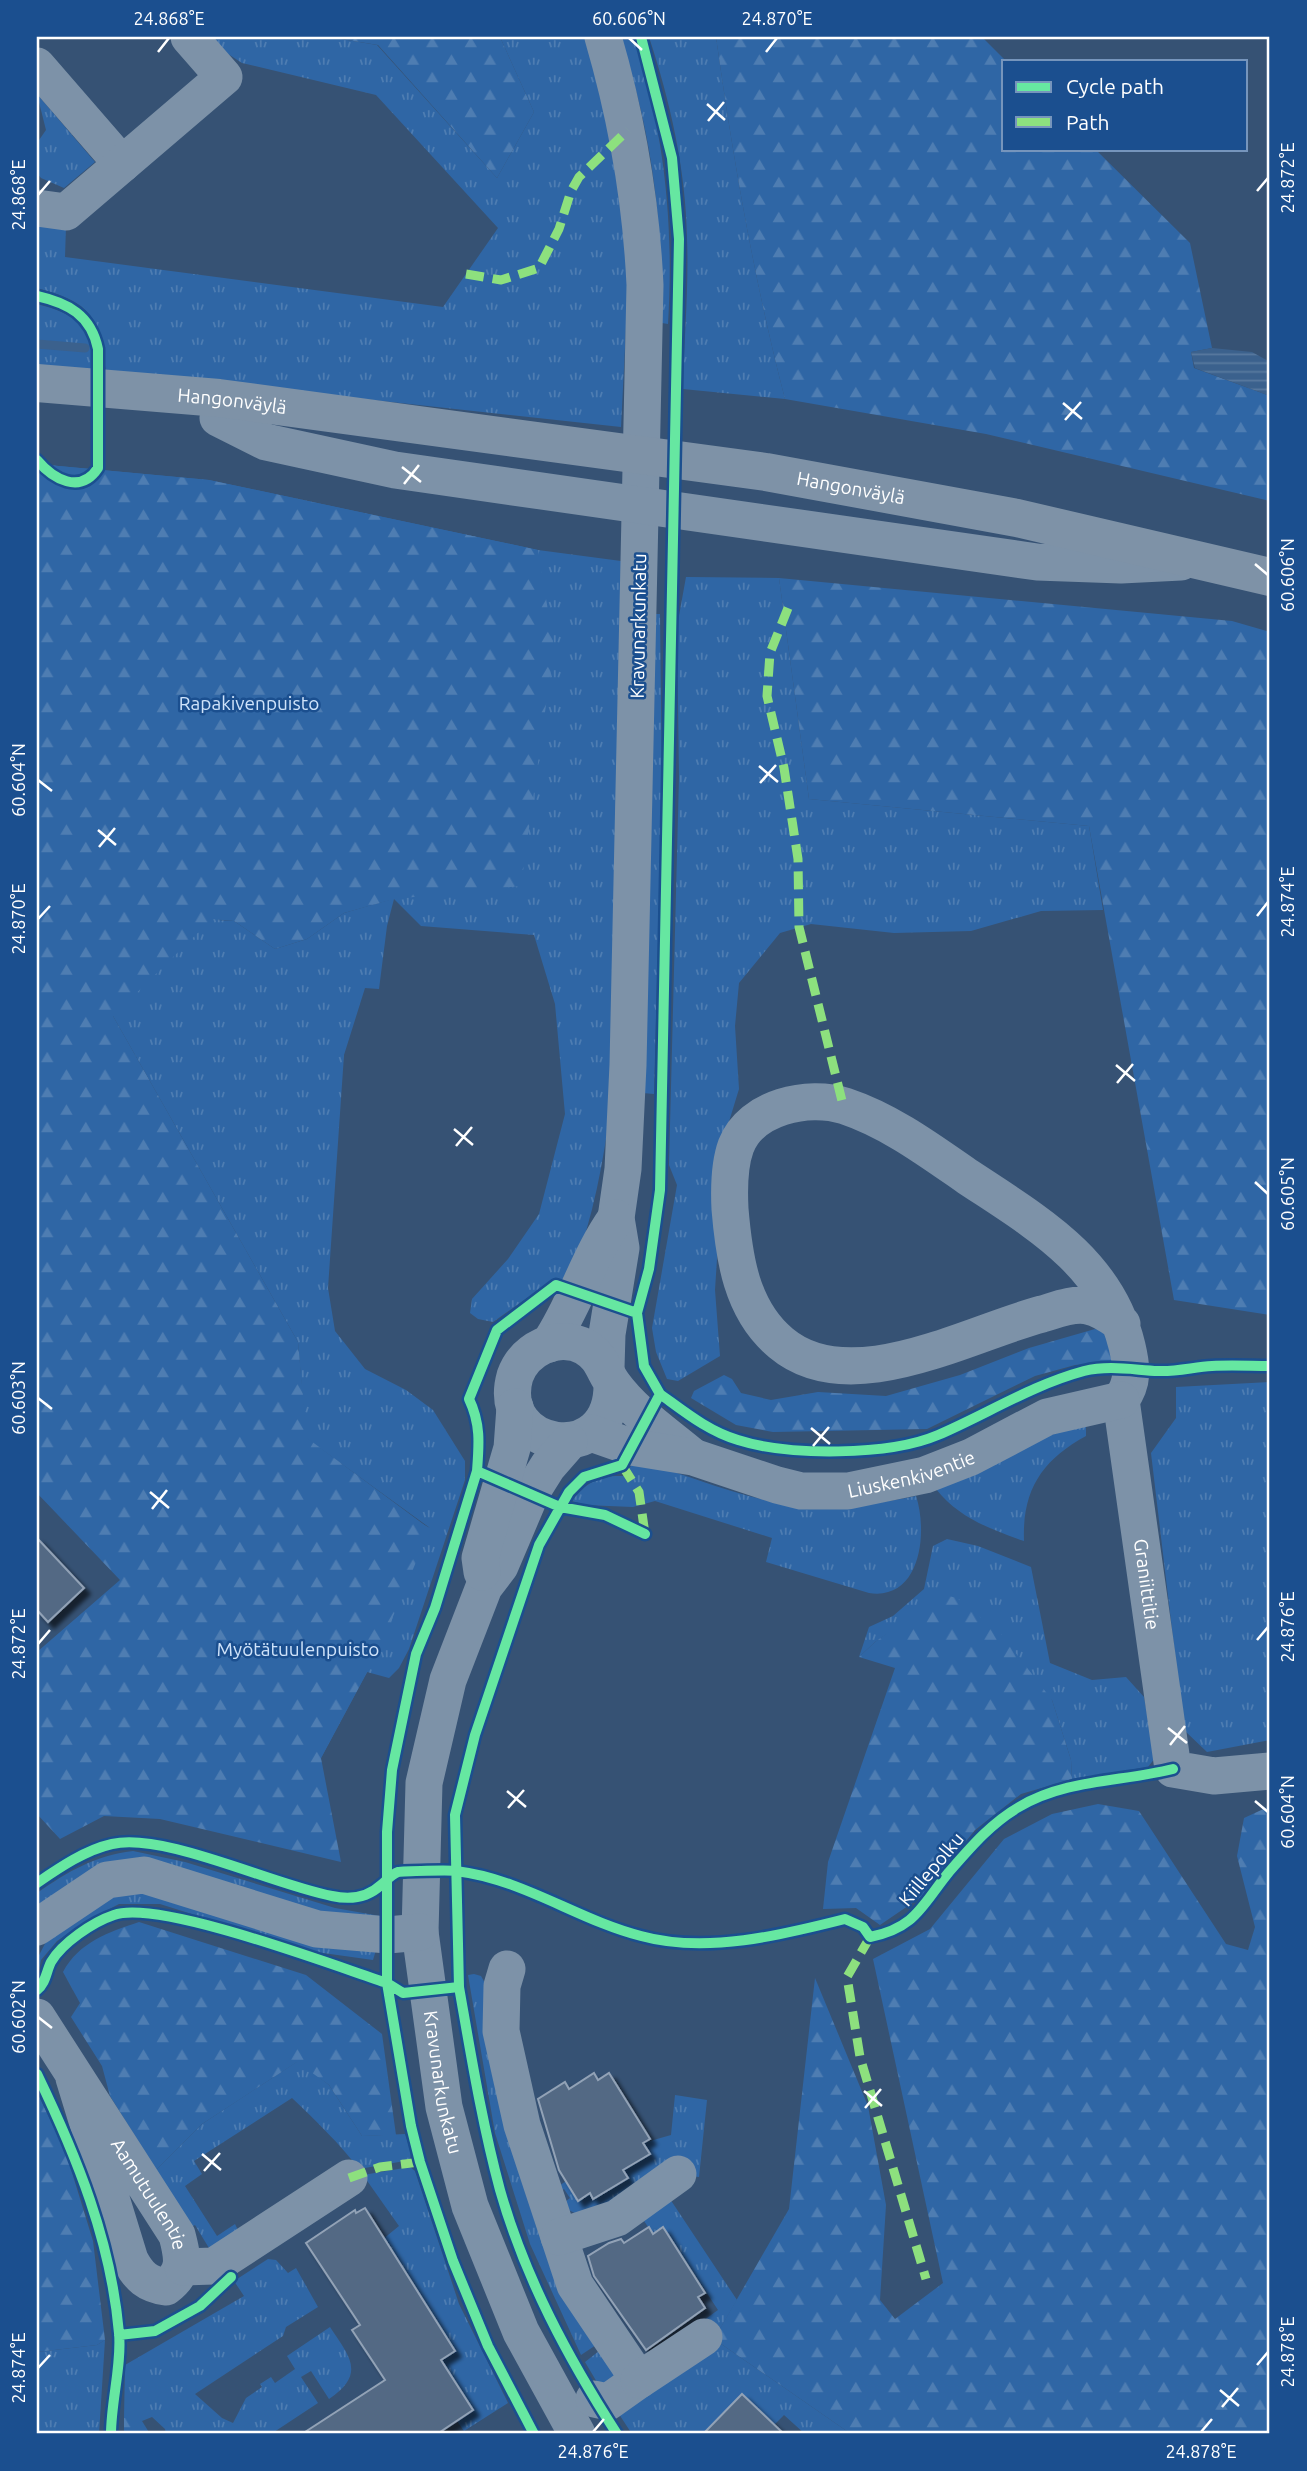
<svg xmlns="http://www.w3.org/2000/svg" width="1307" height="2471" font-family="Ubuntu,sans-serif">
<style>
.grass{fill:url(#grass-tufts);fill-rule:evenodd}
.forest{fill:url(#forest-firs)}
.water{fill:url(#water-rules)}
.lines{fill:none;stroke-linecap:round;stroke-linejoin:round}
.stream{stroke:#3b618d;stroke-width:9}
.building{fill:#526984;stroke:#92a2b6;stroke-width:2;filter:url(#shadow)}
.minor{stroke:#7d92a8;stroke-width:37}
.highway{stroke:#7e92a7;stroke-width:38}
.quiet{stroke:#8de07e;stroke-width:9;stroke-dasharray:18 9;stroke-linecap:butt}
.cycleway-casing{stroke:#1b4f8f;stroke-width:15}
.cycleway{stroke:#66e7a1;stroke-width:10}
.ticks{fill:none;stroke:#fff;stroke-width:2.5}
.labels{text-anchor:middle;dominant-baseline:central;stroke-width:5;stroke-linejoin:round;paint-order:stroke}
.street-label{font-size:19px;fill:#fff;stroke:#1b4f8f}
.park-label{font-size:19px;fill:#cfe3fa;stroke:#1b4f8f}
.neatline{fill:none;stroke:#fff;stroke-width:2.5}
.ticks-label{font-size:18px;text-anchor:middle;fill:#fff}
</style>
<defs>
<pattern id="grass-tufts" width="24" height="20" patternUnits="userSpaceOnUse" patternTransform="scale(1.75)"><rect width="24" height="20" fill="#2f66a5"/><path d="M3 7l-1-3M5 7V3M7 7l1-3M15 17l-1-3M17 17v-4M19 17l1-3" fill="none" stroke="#4e7db2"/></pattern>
<pattern id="forest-firs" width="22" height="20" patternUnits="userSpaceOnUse" patternTransform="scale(1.75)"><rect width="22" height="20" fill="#2f66a5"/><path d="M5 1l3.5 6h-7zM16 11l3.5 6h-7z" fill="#4e7db2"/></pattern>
<pattern id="water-rules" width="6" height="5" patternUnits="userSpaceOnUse" patternTransform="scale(1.75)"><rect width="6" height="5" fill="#3b618d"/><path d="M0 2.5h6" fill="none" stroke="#58799e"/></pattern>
<filter id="shadow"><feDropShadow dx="6" dy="6" stdDeviation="2" flood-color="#0009"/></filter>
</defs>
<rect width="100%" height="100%" fill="#365274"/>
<!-- grass -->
<path class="grass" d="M 211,37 L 329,37 L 377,45 L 497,178 L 534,112 L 500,37 L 586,37 L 610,114 L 629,267 L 621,427 L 106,371 C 99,316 92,303 37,288 L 37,222 L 66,226 L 65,257 L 443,307 L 498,228 L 376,95 L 242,63 L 225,52 Z
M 620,37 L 633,37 C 665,130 674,226 668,324 L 662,323 C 662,218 653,136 620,37 Z
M 649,37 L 716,37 C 733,158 754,280 785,399 L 683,389 C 684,339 689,288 687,238 C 686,170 670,101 649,37 Z
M 37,94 L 95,162 L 64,188 L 41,178 L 37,173 L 37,143 L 46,130 Z
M 37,304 C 77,314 95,328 94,371 L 37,367 Z
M 37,464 L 209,480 L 538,550 L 621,561 L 611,1104 C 603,1166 592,1223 569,1282 L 551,1281 L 493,1322 L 478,1319 L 470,1313 L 472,1299 L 508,1259 L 539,1214 L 565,1114 L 555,1004 L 534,935 L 421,926 L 394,899 L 387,926 L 379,989 L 365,988 L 344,1055 L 328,1288 L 335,1331 L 365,1369 L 406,1390 L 433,1410 L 465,1461 L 465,1480 L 409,1649 L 399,1668 L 389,1678 L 367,1672 L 321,1758 L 37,1493 L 37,1321 L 430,1528 L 306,1438 L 298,1342 L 113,1016 ZM 389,900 L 344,913 L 307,939 L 275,949 L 234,921 L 217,920 Z
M 686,577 L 779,578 L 809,799 L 1089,826 L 1103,910 L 1041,911 L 971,931 L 894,933 L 811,924 L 780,933 L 739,983 L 735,1026 L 739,1089 L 720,1151 L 721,1196 L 715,1290 L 720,1356 L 678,1381 L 667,1379 L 656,1352 L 652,1328 L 677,1185 L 669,1165 L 679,777 L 677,627 Z
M 654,614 L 660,614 L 662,790 L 654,1094 L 643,1093 Z
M 1270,1382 L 1270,1740 L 1207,1752 L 1184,1730 L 1151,1453 L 1176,1418 L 1176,1387 Z
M 1086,1424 L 1086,1436 C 1042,1460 1022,1490 1024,1541 C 990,1529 959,1518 936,1489 L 1025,1443 Z
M 635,1460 C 687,1474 739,1498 792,1505 C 834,1510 876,1504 916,1496 C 928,1532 921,1601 869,1593 L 766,1562 L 772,1538 L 655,1501 L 633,1507 L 585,1505 L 572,1501 C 586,1482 600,1475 624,1476 Z
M 947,1539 L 978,1546 L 1031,1567 L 1050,1663 L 1092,1680 L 1126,1677 L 1144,1697 L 1155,1758 L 1148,1767 L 1072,1779 L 1071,1760 L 1052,1700 L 906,1621 L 875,1642 L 859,1657 L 869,1627 L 893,1616 L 924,1589 L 933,1546 Z
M 133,1851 L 185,1862 L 335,1908 L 380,1916 L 359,1923 L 154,1864 L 37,1909 L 37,1893 C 69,1871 94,1856 133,1851 Z
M 129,1890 L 376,1950 L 373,1960 L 309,1951 L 160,1904 L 119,1904 L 90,1919 L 57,1941 L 41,1960 L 37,1981 L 37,1959 L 48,1938 L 87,1904 Z
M 474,1974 L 481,1976 L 486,1985 L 596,2345 L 581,2355 L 530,2244 L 495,2133 L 468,1975 Z
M 298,2061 L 329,2085 L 362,2136 L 405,2134 L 411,2152 L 410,2160 L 359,2169 C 340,2144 315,2120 292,2098 L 194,2161 L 202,2174 L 185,2186 L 217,2236 L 235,2224 L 238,2230 L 212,2253 L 195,2225 L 188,2229 L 156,2170 L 202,2124 Z
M 675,2095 L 707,2100 L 699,2177 L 667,2173 L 633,2195 L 577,2214 L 560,2206 L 570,2198 L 564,2189 L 552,2198 L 549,2193 L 566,2181 L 578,2200 L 590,2193 L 594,2199 L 628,2178 L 623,2170 L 650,2154 L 643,2143 L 671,2135 Z
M 410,2167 L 415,2171 L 459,2304 L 508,2403 L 464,2431 L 457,2421 L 473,2409 L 441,2360 L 377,2244 L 399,2226 L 363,2175 Z
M 670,2199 L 737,2300 L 714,2339 L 851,2434 L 805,2434 L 784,2415 L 774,2425 L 742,2394 L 703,2434 L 632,2434 L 615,2408 L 686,2333 L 718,2310 L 664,2228 L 653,2234 L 644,2221 Z
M 268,2259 L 276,2260 L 288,2273 L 296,2268 L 318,2307 L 286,2327 L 283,2336 L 195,2394 L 222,2418 L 233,2423 L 246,2398 L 262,2387 L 260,2384 L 271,2377 L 275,2383 L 295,2369 L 287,2356 L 330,2327 C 350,2357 366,2374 329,2399 L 311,2371 L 301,2377 L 318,2403 L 271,2434 L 166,2434 L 165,2429 L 152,2417 L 142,2421 L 124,2418 L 125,2365 L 244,2296 L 234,2281 Z
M 105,2340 L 99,2434 L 37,2434 L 37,2352 L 97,2345 Z
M 604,2347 L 627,2370 L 604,2394 L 585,2362 Z"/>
<!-- forest -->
<path class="forest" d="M 329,37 L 500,37 L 534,112 L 497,178 L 378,45 Z
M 716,37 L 982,37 L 1006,61 L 1004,149 L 1095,149 L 1190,243 L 1212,348 L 1191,352 L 1194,368 L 1270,396 L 1270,501 L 986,434 L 785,399 C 754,280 733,158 716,37 Z
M 37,464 L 209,480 L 538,550 L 554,647 L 521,886 L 394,899 L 344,913 L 307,939 L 275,949 L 234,921 L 212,919 L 113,1016 L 298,1342 L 307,1438 L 430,1529 L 378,1652 L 321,1758 L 341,1862 L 160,1819 L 104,1816 L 60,1839 L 37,1814 L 37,1652 L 120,1580 L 37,1493 Z
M 779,578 L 1232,621 L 1270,632 L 1270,1315 L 1174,1300 L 1089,826 L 809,799 Z
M 1095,1329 L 1109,1332 L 1115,1361 L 1075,1365 L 1035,1376 L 927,1429 L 773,1432 L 736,1425 L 691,1398 L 694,1391 L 724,1375 L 732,1379 L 741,1393 L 771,1400 L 818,1392 L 886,1396 L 960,1375 L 1029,1348 Z
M 940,1594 L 957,1598 L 1001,1634 L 1052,1700 L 1071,1760 L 1072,1779 L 1021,1794 L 975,1830 L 921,1897 L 880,1925 L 856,1908 L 823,1909 L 828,1862 L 895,1668 L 859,1657 L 875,1642 Z
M 1098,1804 L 1139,1811 L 1226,1944 L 1248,1950 L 1255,1927 L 1237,1856 L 1244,1818 L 1270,1806 L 1270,2434 L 851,2434 L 714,2339 L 789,2209 L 815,1978 L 868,2106 L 886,2205 L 880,2300 L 895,2319 L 943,2283 L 873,1959 L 930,1929 L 1004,1839 L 1052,1814 Z
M 139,1922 L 306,1975 L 382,2034 L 396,2135 L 362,2136 L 329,2085 L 297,2062 L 202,2124 L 156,2170 L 110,2096 L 102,2066 L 71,2017 L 80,2003 L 63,1972 C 79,1942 109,1932 139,1922 Z
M 37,2092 L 66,2153 L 93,2241 L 105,2340 L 97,2345 L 37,2352 Z
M 134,2417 L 142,2421 L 150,2434 L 124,2434 L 124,2418 Z"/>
<!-- water -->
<path class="water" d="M 1212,348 L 1252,352 L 1270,362 L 1270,396 L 1195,368 L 1191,352 Z"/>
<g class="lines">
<!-- stream -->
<path class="stream" d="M 37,344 L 85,348"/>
</g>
<!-- building -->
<path class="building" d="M 37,1538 L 84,1588 L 48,1622 L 37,1610 Z
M 594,2073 L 598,2080 L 609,2073 L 650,2139 L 643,2143 L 650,2154 L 623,2170 L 628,2178 L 593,2199 L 590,2193 L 578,2201 L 559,2170 L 538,2099 L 565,2082 L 569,2089 Z
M 365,2208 L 455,2351 L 441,2360 L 473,2410 L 437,2434 L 302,2434 L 385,2380 L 352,2330 L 360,2325 L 306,2243 L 355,2210 L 356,2213 Z
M 649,2227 L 653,2234 L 663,2227 L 705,2293 L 698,2297 L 705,2308 L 646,2350 L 594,2276 L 588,2256 L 609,2243 L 621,2239 L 624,2243 Z
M 742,2394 L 784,2434 L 703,2434 Z"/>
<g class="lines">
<!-- minor -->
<g class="minor">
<path d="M 603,37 C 627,119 641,199 645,285 L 628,1065 L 623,1169 L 616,1218 L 621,1248 L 607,1334 L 606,1368"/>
<path d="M 37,66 L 122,164"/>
<path d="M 37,208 L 66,212 L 224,77 L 189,37"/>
<path d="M 218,418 L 266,442 L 395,470 L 1037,562 L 1121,565 L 1181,562"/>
<path d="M 549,1344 C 576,1304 588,1257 616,1218"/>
<path d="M 612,1383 C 614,1471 494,1450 515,1376 C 520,1362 530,1352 543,1346 C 556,1340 572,1340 585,1347 C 602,1357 603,1370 613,1384 C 633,1412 666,1434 692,1456"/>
<path d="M 1121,1400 C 1134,1382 1132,1367 1127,1346 C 1107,1262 1036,1222 968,1177 C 929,1150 890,1121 845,1106 C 808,1094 751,1107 736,1146 C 729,1165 729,1189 730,1209 C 734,1257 741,1310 781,1343 C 850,1401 969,1333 1042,1314 C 1056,1310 1073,1303 1087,1306 C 1100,1308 1112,1317 1122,1324"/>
<path id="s1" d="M 1121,1400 L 1173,1769 L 1214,1776 L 1270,1771"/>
<path id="s2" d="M 591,1433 L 631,1447 L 693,1457 L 777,1485 L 801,1491 L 848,1491 L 925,1475 L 971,1457 L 1047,1417 L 1121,1400"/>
<path id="s3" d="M 569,1442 L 548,1466 L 531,1493 L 500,1566 L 484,1587 L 448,1680 L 424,1783 L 420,1932 L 444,2107 L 470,2206 L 521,2332 L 577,2434"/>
<path d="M 482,1572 L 480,1558 L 512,1448 L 515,1407"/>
<path d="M 37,1927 L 107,1880 L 144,1875 L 317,1929 L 388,1935 L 420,1932"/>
<path d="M 507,1969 L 502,1986 L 501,2031 L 522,2125 L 575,2285 L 639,2380 L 608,2402 L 594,2399"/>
<path id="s4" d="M 37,2017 L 177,2235 C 183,2258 186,2272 166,2287 C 147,2284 139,2277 130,2260 L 74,2078"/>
<path d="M 559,2237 L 617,2218 L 678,2174"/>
<path d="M 183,2267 L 214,2266 L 349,2178"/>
<path d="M 639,2380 L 704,2337"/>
</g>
<!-- highway -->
<path class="highway" id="s5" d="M 37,383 L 219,398 L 766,472 L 1017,518 L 1270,577"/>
<!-- quiet -->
<path class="quiet" d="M 466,274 L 501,280 L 539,268 L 559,229 L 571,191 L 579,177 L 628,130
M 788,608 L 770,653 L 767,696 L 784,768 L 798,859 L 799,927 L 843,1105
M 622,1465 L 639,1492 L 645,1534
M 870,1937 L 847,1977 L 860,2057 L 926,2279
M 349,2178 L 380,2167 L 420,2162"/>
<!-- cycleway casing -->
<g class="cycleway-casing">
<path id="cycleway" d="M 37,296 C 68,303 91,315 98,349 L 98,468 C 80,495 53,479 37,460
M 637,1313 L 556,1285 L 497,1330 L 469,1399 C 481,1424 479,1445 477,1471 L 560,1507 L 605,1515 L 645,1534
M 660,1394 C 685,1412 708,1431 738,1440 C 788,1456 889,1456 938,1435 C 987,1414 1032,1385 1084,1371 C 1109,1365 1134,1370 1158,1371 C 1176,1372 1194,1367 1212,1366 C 1231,1365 1251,1366 1270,1366
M 477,1471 L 435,1608 L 416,1654 L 392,1770 L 387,1832 L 387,1983 L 411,2126 L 420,2162 L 453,2261 L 488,2346 L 534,2434
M 37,1883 C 59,1868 85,1850 112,1844 C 164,1832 273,1885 332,1896 C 350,1900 367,1898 381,1885 C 386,1881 392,1874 398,1872 C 403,1871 451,1870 456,1871 C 523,1879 578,1920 641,1936 C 706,1954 782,1935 845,1919 L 863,1927 L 870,1937 C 916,1928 922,1905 949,1872 C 970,1848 991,1823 1019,1807 C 1066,1779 1121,1782 1173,1769
M 459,1987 C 471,2055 482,2123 500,2190 C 525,2278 568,2358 617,2434
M 37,1990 C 46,1983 46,1972 51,1962 C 62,1943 93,1922 114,1915 C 159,1899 335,1966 387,1983 L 403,1993 L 459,1987 L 455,1815 L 475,1735 L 539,1545 L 569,1492 L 584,1477 L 622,1465 L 660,1394 L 644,1366 L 637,1313 L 649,1269 L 660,1190 L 679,239 L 672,158 L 641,37
M 37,2074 C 77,2157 111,2241 119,2333 C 122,2364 111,2402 111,2434
M 119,2335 L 155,2331 L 200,2306 L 231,2277"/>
</g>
<!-- cycleway -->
<use href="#cycleway" class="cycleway"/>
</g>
<!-- ticks -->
<path class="ticks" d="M 629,38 L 642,50M 158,52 L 169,38M 766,52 L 777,38M 707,104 L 725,120M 708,121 L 724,102M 1257,191 L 1268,178M 38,195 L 50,181M 1063,403 L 1082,419M 1065,420 L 1081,402M 402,467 L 421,482M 404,484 L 419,465M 1255,564 L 1268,575M 759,766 L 778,782M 38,780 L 52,791M 760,783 L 776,765M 98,830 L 116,845M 99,847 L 115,828M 1257,916 L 1268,902M 38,919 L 50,906M 1116,1065 L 1135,1081M 1117,1083 L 1133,1064M 454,1129 L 473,1145M 456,1146 L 472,1127M 1255,1182 L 1268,1194M 38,1398 L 52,1409M 811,1428 L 830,1444M 813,1446 L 829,1427M 150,1492 L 169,1508M 152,1509 L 167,1490M 1257,1640 L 1268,1627M 38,1644 L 50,1630M 1168,1728 L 1187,1743M 1170,1745 L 1185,1726M 507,1791 L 526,1807M 1255,1801 L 1268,1812M 508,1808 L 524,1790M 38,2017 L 52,2028M 864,2091 L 882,2106M 865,2108 L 881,2089M 202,2154 L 221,2170M 204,2171 L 220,2153M 1257,2365 L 1268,2352M 38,2368 L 50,2355M 1220,2390 L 1239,2406M 1222,2407 L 1238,2388M 593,2432 L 604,2419M 1201,2432 L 1212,2419"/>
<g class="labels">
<!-- street labels -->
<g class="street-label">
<text stroke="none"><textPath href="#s5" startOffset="196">Hangonväylä</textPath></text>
<text stroke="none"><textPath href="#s5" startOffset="821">Hangonväylä</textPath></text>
<text transform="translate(638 626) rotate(-89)">Kravunarkunkatu</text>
<text stroke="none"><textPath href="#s2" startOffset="331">Liuskenkiventie</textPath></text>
<text stroke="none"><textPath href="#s1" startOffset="186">Graniittitie</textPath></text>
<text transform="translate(931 1869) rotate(-50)">Kiillepolku</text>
<text stroke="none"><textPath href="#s3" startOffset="676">Kravunarkunkatu</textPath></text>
<text stroke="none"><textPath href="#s4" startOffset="210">Aamutuulentie</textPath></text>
</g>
<!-- park labels -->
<g class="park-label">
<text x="249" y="703">Rapakivenpuisto</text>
<text x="298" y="1649">Myötätuulenpuisto</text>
</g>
</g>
<!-- border -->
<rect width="1307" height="2471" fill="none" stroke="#1b4f8f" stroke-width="77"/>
<!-- legend -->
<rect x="1002" y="60" width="245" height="91" fill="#1b4f8f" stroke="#7695bc" stroke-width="2"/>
<rect x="1016" y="82" width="35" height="10" fill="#66e7a1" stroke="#7695bc" stroke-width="2"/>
<text x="1066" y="94" font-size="21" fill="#ffffff">Cycle path</text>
<rect x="1016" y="117" width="35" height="10" fill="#8de07e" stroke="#7695bc" stroke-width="2"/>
<text x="1066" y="130" font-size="21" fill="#ffffff">Path</text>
<rect x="38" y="38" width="1230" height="2394" class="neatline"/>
<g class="ticks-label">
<text x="169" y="25">24.868°E</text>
<text x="629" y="25">60.606°N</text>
<text x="777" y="25">24.870°E</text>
<text transform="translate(1288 178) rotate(-90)" y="6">24.872°E</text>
<text transform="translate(19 195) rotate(-90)" y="6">24.868°E</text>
<text transform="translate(1288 575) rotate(-90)" y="6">60.606°N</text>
<text transform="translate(19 780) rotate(-90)" y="6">60.604°N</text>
<text transform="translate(1288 902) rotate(-90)" y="6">24.874°E</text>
<text transform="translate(19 919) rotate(-90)" y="6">24.870°E</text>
<text transform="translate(1288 1194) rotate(-90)" y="6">60.605°N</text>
<text transform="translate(19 1398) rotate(-90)" y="6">60.603°N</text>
<text transform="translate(1288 1627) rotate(-90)" y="6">24.876°E</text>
<text transform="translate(19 1644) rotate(-90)" y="6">24.872°E</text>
<text transform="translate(1288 1812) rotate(-90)" y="6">60.604°N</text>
<text transform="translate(19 2017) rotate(-90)" y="6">60.602°N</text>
<text transform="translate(1288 2352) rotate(-90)" y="6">24.878°E</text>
<text transform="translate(19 2368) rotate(-90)" y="6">24.874°E</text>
<text x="593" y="2458">24.876°E</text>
<text x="1201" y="2458">24.878°E</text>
</g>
</svg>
